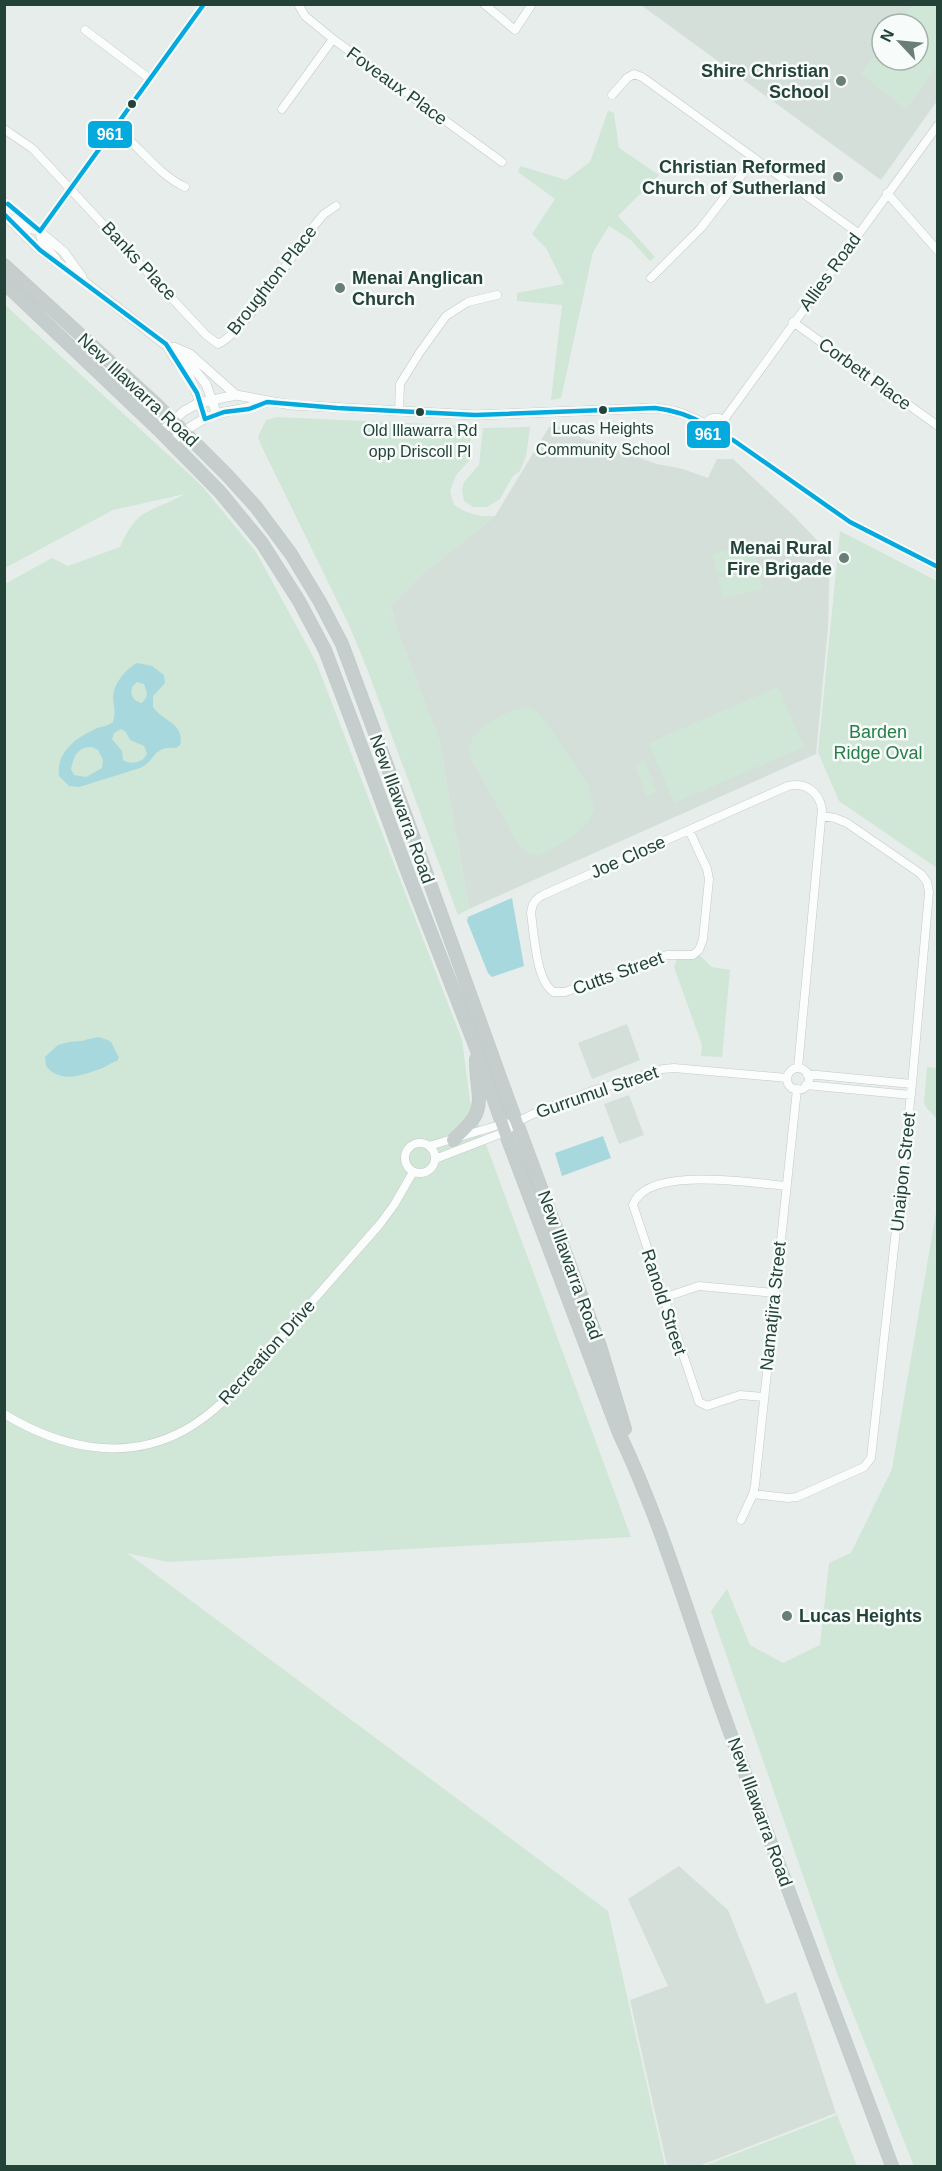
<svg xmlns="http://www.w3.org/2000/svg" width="942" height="2171" font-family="Arial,sans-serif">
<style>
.built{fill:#d5dfda;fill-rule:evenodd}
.green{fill:#d0e6d6}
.water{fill:#a7d8dd;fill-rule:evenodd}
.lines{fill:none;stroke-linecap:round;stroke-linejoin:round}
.minor-casing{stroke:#c4cac7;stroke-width:9}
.tertiary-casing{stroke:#c4cac7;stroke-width:10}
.trunk-casing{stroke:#c2ccc9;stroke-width:14}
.minor{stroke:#fbfcfc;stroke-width:8}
.tertiary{stroke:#fbfcfc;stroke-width:9}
.trunk{stroke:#c5cecc;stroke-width:12}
.bus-1-casing{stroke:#f7fbf9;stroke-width:9}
.bus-1{stroke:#04aadd;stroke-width:4.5}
.poi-dot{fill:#687e77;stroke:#f7fbf9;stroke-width:2}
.bus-dot{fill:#234339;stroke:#f7fbf9;stroke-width:2}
.labels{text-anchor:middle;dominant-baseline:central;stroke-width:5;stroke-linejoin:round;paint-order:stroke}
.bus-label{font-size:16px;fill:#234339;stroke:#f7fbf9}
.poi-label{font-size:18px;font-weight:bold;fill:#234339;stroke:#f7fbf9;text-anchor:end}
.street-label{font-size:18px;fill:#234339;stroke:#f7fbf9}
.park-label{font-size:18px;fill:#297d46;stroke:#f7fbf9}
.line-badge{stroke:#f7fbf9;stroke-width:2}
.badge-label{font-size:16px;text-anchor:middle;font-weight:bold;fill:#fff}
</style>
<rect width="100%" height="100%" fill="#e7edea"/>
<!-- built -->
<path class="built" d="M 641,5 L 937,5 L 937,101 L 881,180 ZM 882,24 L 918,24 L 918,60 L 882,60 Z
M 566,426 L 582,438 L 657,464 L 683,469 L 708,478 L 717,459 L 733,459 L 792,514 L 830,554 L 828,628 L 816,754 L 469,909 L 439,740 L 397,630 L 391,606 L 422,574 L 495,516 L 549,427 Z
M 627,1024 L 640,1060 L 592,1079 L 578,1043 Z
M 629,1095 L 644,1135 L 619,1144 L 604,1104 Z
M 679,1866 L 728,1910 L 766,2004 L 796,1992 L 836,2113 L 699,2166 L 667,2166 L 630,2000 L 668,1986 L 628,1899 Z"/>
<!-- green -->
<path class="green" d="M 913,4 L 937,5 L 937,67 L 906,109 L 861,74 L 882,46 L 882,60 L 918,60 L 918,24 L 898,24 Z
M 608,111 L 614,113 L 619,148 L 659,175 L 618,216 L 655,257 L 650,261 L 631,240 L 609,226 L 593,252 L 561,398 L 551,400 L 562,305 L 517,301 L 517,293 L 564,284 L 546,248 L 532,234 L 555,199 L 518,172 L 520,166 L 566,180 L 590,162 Z
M 5,305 L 201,485 L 256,552 L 316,662 L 462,1040 L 470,1101 L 631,1537 L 168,1562 L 127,1553 L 608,1911 L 665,2166 L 5,2166 L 5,584 L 52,558 L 68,566 L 120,547 C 138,506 151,513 185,494 L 113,510 L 5,568 Z
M 277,417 L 472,426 L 469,461 L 456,475 L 450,491 L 454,505 C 468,514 479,517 495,516 L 422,574 L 391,607 L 397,630 L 439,740 L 469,909 L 458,915 L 366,666 L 349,625 L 262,447 L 258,437 L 266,420 Z
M 530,427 L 526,456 L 520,471 L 513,476 L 500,499 L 487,507 L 473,507 L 464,501 L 462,490 L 464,482 L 479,465 L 483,428 Z
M 840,531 L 937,581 L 937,868 L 839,801 L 818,752 Z
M 752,544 L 757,564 L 717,574 L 712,554 Z
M 758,569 L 763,589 L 723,598 L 718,578 Z
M 778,687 L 804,747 L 674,803 L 649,743 Z
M 527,707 L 537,711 L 548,725 L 588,785 L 594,809 L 589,822 L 571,838 L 539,856 L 525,852 L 517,842 L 469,755 C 470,748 470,741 474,735 C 483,724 513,708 527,707 Z
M 645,761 L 656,792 L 647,796 L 635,765 Z
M 699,955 L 712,967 L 730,970 L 722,1057 L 701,1056 L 702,1045 L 674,967 L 677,959 L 688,959 Z
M 927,1067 L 937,1068 L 937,1119 L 926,1107 L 924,1103 Z
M 937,1207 L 938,2166 L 914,2166 L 838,1976 L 711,1611 L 727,1589 L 750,1645 L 783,1663 L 820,1645 L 829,1563 L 851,1553 L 892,1469 Z
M 837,2115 L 857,2166 L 704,2166 Z"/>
<!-- water -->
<path class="water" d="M 137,663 L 152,666 L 164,675 L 165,683 L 153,696 L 153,707 C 163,722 185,723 180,745 L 176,748 C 152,746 157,760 140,768 L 79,787 L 69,786 L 59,776 C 56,752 76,738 95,729 C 102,726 107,727 113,722 C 116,712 114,707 113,698 C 113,684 126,669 137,663 ZM 137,682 L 144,684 L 147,693 L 146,698 L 142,703 C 133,701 130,696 132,687 ZM 121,729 L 126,732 L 130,740 L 144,746 L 147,753 C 144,763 131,765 123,760 L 122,751 L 112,739 L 114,733 ZM 92,747 L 98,750 L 103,760 L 102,768 L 86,777 L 74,775 L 71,769 C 74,756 77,747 92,747 Z
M 512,898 L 524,966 L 492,977 L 488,973 L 467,921 L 468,917 Z
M 98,1037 C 117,1042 109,1042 119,1057 L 117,1061 C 111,1062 107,1067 100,1069 C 83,1075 60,1084 46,1066 L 45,1057 L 58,1045 L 69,1042 L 81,1041 Z
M 603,1136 L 611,1158 L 562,1176 L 555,1153 Z"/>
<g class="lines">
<!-- minor casing -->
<g class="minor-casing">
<path id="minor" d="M 298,4 L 305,16 L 333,39 L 502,162
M 484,4 L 515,30 L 532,4
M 85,30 L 150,79
M 612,95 L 627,78 L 634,74 L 642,77 L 858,233
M 282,109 L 333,39
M 115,128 C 140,146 157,174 185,187
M 4,129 L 33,149 L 206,335 L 218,344 C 242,335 295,251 313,227 L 324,214 L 336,206
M 887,193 L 938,251
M 15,219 L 28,229 L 38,230
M 59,264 C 52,249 40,247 40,231 L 204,4
M 651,278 L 701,228 L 754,159
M 793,322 L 938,426
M 399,411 L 400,384 L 420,352 L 446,316 L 468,302 L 497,295
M 723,421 L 938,125
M 724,436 L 733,440 L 850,522 L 938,567
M 689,830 L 707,869 L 709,879 L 703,939 L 699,950 L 693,955 L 667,955 L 565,992 L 554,992 C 536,982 534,933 531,913 C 532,904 535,899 543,895 L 788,786 C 806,782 819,792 822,809 L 798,1068
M787 1079a11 11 0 1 1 22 0a11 11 0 1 1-22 0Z
M 807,1074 L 912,1084
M 806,1085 L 911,1095
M405 1158a15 15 0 1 1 30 0a15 15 0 1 1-30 0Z
M 429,1146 L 506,1123
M 435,1159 L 505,1132 L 517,1122 L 533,1114 L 592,1091 L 663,1069 L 674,1068 L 787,1078
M 663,1298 L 699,1286 L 774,1293
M 764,1397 L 740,1395 L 707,1406 L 699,1402 L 633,1205 C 646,1165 753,1183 786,1186
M 4,1414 C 59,1447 123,1463 183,1431 C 202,1421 218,1407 233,1392 L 380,1224 L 394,1205 L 413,1172
M 753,1494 L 788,1498 L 797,1497 L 864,1467 L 871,1458 L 912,1084 L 929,892 L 927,882 L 921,874 L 847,823 L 835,818 L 822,816
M 741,1520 L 753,1494 L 755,1485 L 797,1089"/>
</g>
<!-- tertiary casing -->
<g class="tertiary-casing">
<path id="tertiary" d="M 4,202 L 64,252 L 82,277
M 4,214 L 40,250 L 86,283 L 190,364 L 206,384 L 217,415
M 174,347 L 190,354 L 236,395
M 169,349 C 174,360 182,367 189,377 C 197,390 200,405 205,419
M705 429a11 11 0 1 1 22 0a11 11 0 1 1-22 0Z
M 161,432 L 184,411 L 199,403 L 236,395 L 291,405 L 475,415 L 655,408 C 675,410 689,415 706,425
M 172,442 C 187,428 205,416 225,412 C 240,409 253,407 267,402"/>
</g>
<!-- trunk casing -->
<g class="trunk-casing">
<path id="trunk" d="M 4,265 L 157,405 L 227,475 L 256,507 L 291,554 L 320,602 L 342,644 L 405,814 L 509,1102 L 600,1346 L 625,1429
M 4,283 L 161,432 L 220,492 L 262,543 L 299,601 L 325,650 L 353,724 L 409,876 L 476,1048 L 505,1132 L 619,1433 C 662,1523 689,1619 723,1713 C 778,1865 836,2015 892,2166
M 453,1140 C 491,1108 476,1101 476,1059"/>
</g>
<!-- minor -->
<use href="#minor" class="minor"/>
<!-- tertiary -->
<use href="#tertiary" class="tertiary"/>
<!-- trunk -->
<use href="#trunk" class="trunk"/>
<!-- bus-1 casing -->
<g class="bus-1-casing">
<path id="bus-1" d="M 8,204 L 40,231 L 204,4
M 4,214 L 40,250 L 166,344 L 197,393 L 205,419 L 224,412 L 249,409 L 267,402 L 337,408 L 475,415 L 655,408 C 674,410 689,415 706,425 L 706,431 L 712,439 L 719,439 L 724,436 L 733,440 L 850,522 L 938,567"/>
</g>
<!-- bus-1 -->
<use href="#bus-1" class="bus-1"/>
</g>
<!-- markers -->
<g class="poi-dot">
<circle cx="841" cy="81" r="6"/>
<circle cx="838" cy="177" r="6"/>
<circle cx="340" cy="288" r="6"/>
<circle cx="844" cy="558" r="6"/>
<circle cx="787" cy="1616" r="6"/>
</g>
<g class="bus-dot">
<circle cx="132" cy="104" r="5"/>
<circle cx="603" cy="410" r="5"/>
<circle cx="420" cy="412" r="5"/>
</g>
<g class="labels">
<!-- bus labels -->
<g class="bus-label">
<text x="603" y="428">Lucas Heights<tspan x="603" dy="21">Community School</tspan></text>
<text x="420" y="430">Old Illawarra Rd<tspan x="420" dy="21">opp Driscoll Pl</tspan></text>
</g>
<!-- poi labels -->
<g class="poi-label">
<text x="829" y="71">Shire Christian<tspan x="829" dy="21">School</tspan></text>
<text x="826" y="167">Christian Reformed<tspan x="826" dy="21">Church of Sutherland</tspan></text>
<text x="352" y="278" text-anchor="start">Menai Anglican<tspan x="352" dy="21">Church</tspan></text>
<text x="832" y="548">Menai Rural<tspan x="832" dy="21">Fire Brigade</tspan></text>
<text x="799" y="1616" text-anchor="start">Lucas Heights</text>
</g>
<!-- street labels -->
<g class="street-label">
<text transform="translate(397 86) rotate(36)">Foveaux Place</text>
<text transform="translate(139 261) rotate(47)">Banks Place</text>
<text transform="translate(830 272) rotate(-54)">Allies Road</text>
<text transform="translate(272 280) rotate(-52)">Broughton Place</text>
<text transform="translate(865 374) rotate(36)">Corbett Place</text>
<text transform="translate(138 390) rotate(43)">New Illawarra Road</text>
<text transform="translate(402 809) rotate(70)">New Illawarra Road</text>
<text transform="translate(628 857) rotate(-24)">Joe Close</text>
<text transform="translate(618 973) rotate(-20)">Cutts Street</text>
<text transform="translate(597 1092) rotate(-19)">Gurrumul Street</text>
<text transform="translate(903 1172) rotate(-84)">Unaipon Street</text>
<text transform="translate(570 1265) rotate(70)">New Illawarra Road</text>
<text transform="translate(664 1302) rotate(72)">Ranold Street</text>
<text transform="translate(773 1306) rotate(-84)">Namatjira Street</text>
<text transform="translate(267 1352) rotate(-48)">Recreation Drive</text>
<text transform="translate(760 1812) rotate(70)">New Illawarra Road</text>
</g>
<!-- park labels -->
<g class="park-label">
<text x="878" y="732">Barden<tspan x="878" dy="21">Ridge Oval</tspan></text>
</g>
</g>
<g class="line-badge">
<rect x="87" y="120" width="46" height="29" rx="6" fill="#04aadd"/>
<rect x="686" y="420" width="45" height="29" rx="6" fill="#04aadd"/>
</g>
<g class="badge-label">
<text x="110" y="140">961</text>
<text x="708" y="440">961</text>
</g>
<!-- border -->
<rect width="942" height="2171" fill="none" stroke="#234339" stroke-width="12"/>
<!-- north arrow -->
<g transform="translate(900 42) rotate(296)"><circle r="28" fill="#f7fbf9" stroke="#a2b1ac" stroke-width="1.5"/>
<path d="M0-4.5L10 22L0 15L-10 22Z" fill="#687e77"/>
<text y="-9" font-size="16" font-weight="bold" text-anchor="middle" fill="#234339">N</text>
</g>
</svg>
